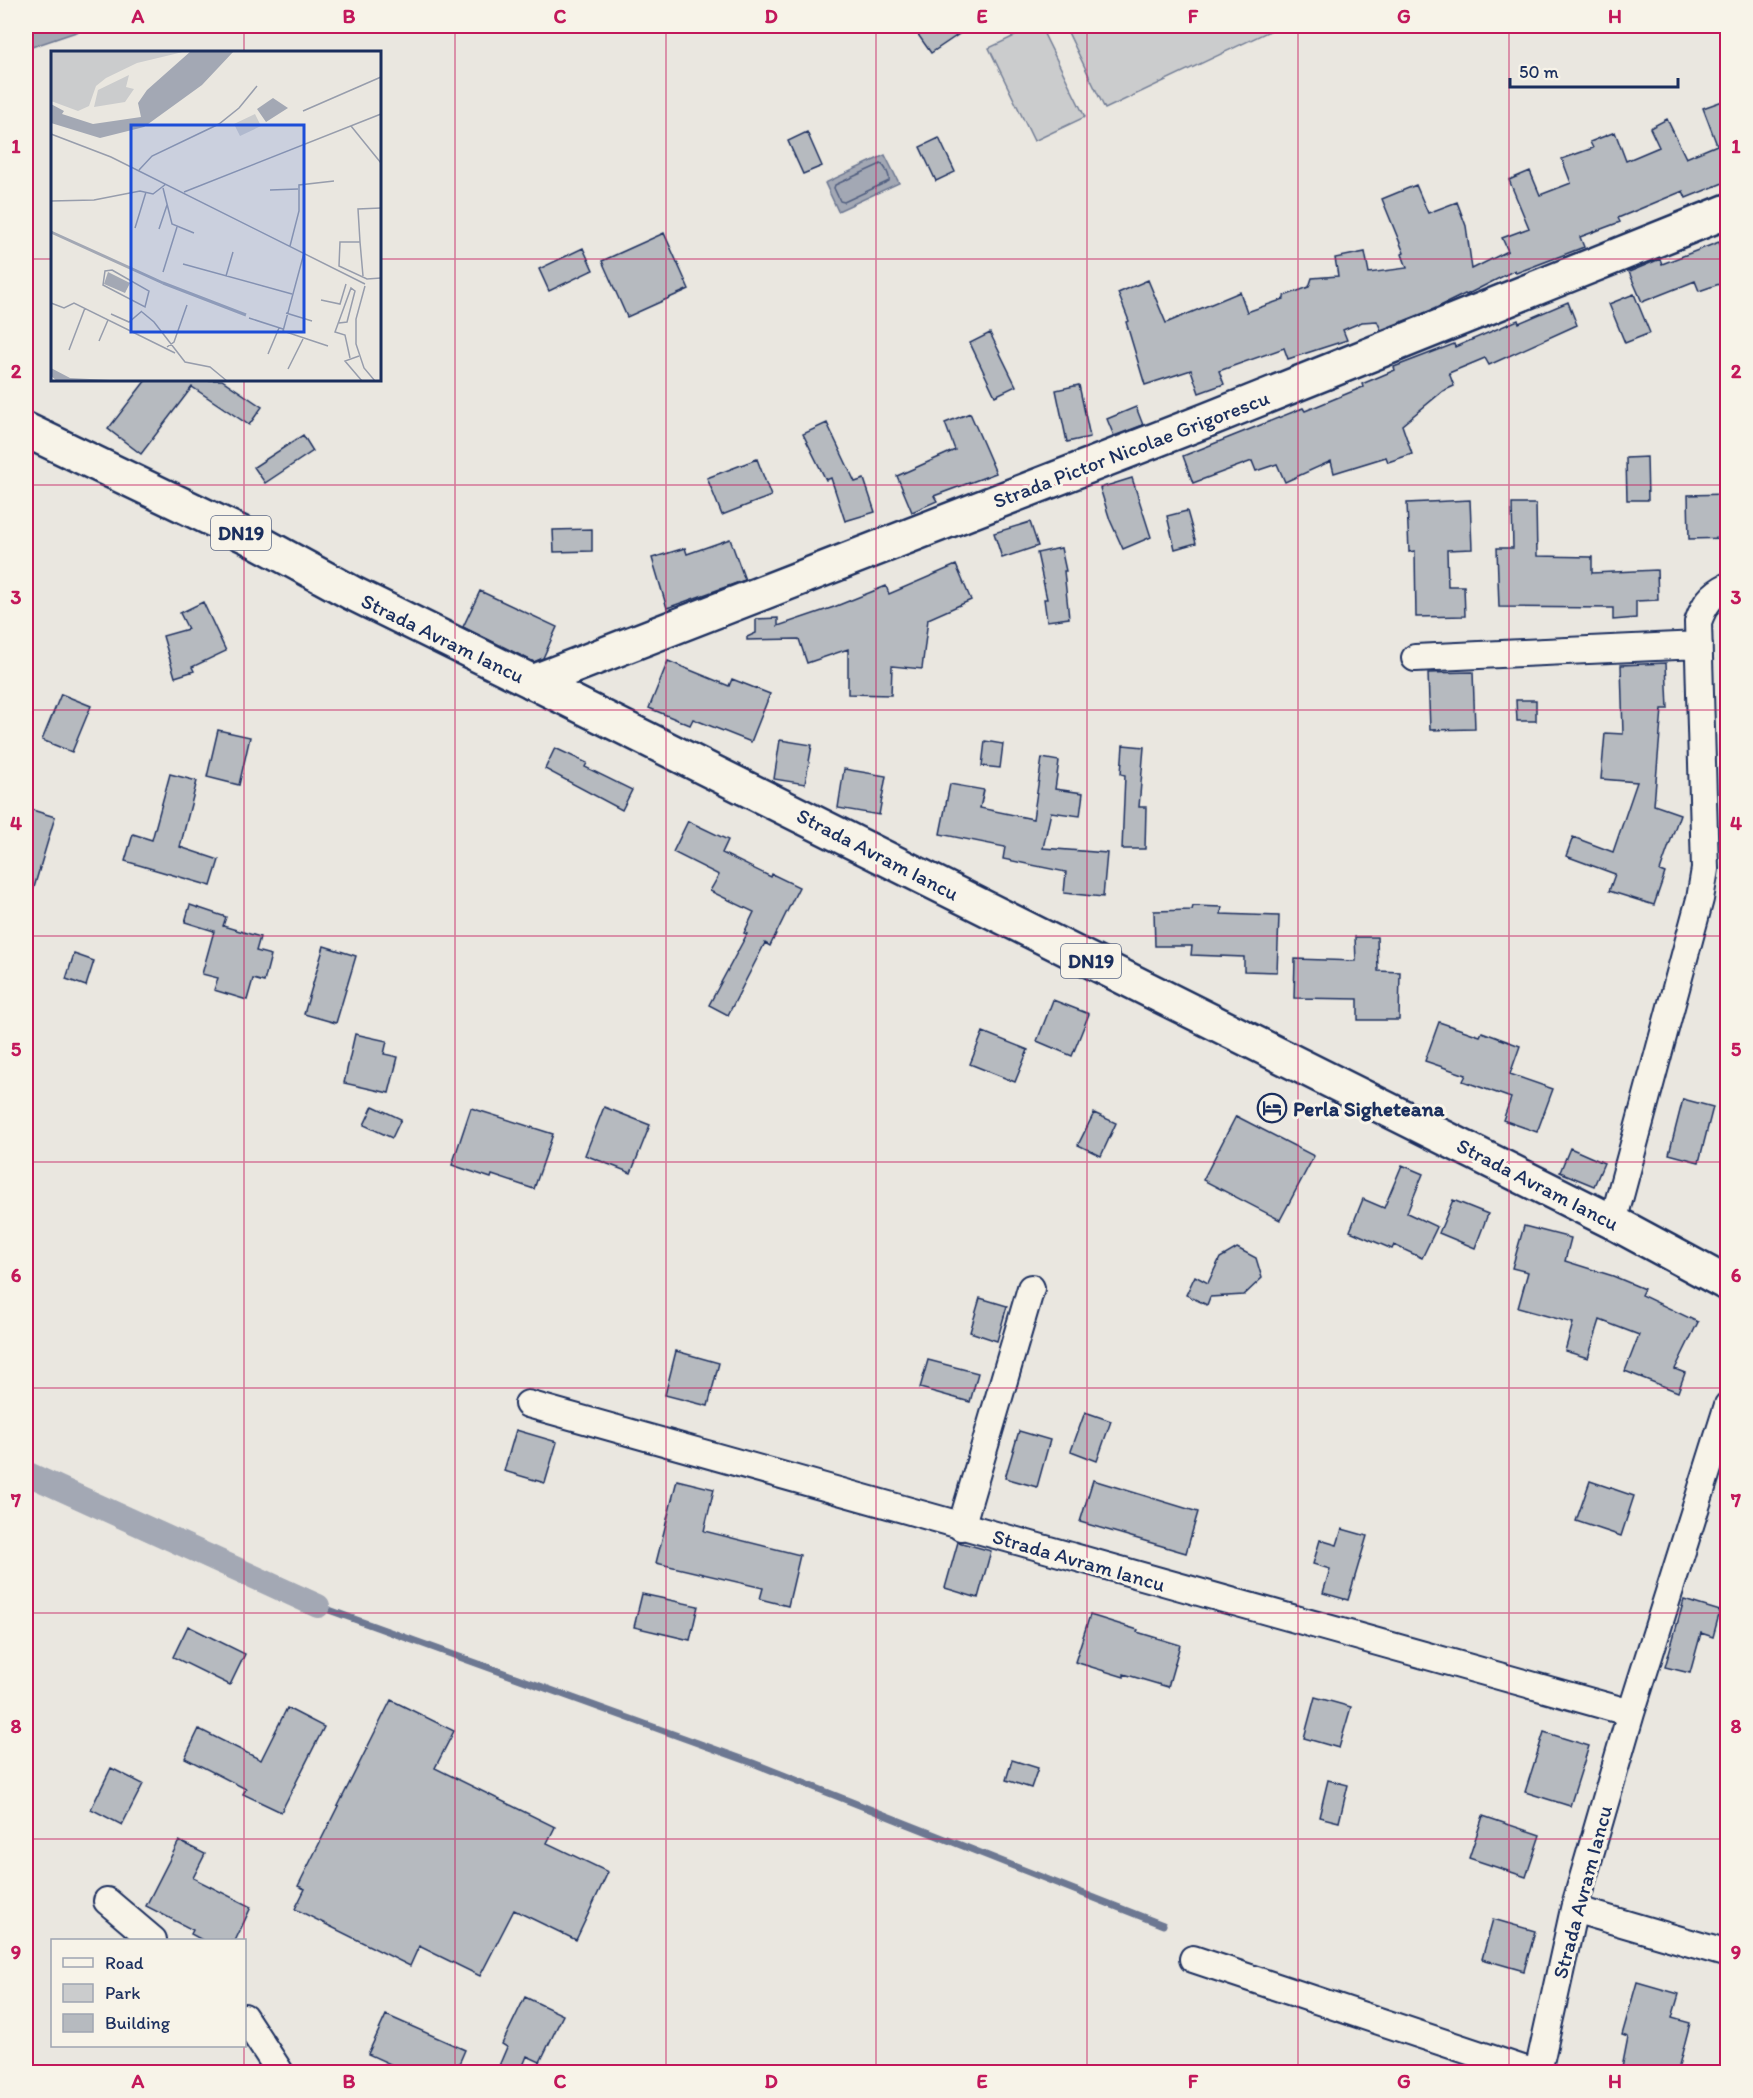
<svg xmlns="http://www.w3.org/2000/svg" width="1753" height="2098" font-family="Itim,sans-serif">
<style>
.green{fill:#cbcccd;stroke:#737e96;stroke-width:1.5}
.water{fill:#a3a8b4;stroke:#6d7892;stroke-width:1.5}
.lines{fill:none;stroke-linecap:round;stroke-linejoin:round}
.shore{stroke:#515f80;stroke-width:1.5}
.stream{stroke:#6d7892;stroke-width:7}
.canal{stroke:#a3a8b4;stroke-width:24}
.building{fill:#b6babf;stroke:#1b2f5e;stroke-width:1.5}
.minor-casing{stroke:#1b2f5e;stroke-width:30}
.secondary-casing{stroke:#1b2f5e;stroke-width:38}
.primary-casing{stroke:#1b2f5e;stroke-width:38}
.minor{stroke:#f7f3e8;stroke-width:26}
.secondary{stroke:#f7f3e8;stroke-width:33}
.primary{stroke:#f7f3e8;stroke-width:33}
.grid{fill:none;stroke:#c2185b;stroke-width:1.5;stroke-opacity:0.55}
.labels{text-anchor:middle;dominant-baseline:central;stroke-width:6;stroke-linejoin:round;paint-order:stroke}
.shield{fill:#f7f3e8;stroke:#5d6a87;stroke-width:1.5}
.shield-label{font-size:20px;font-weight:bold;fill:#1b2f5e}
.street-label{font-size:21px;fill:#1b2f5e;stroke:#f7f3e8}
.poi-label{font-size:21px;font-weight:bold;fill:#1b2f5e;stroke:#f7f3e8;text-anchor:start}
.inset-river{fill:none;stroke:#a3a8b4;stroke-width:3}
.inset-road{fill:none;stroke:#979dac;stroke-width:1.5}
.view{fill:#1d4ed8;fill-opacity:0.15;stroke:#1d4ed8;stroke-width:3}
.inset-edge{fill:none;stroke:#1b2f5e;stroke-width:3}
.neatline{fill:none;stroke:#c2185b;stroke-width:2}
.grid-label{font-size:20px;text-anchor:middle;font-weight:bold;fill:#c2185b}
</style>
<rect width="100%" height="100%" fill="#eae7e0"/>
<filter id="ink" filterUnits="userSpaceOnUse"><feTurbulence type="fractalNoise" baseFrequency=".0167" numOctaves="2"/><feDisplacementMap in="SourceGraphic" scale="12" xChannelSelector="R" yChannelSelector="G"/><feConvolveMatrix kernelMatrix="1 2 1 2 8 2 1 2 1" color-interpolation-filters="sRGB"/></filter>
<g filter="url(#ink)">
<!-- green -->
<path class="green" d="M 1036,26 L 1040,26 L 1085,117 L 1034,141 L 989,48 Z
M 1065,26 L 1280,26 L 1105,109 Z"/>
<!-- water -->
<path class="water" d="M 26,26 L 94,26 L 26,49 Z
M 885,155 L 899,183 L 838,211 L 825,183 Z"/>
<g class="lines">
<!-- shore -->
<path class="shore" d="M 881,164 C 885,166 890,176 889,181 L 844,202 L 840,201 L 834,188 L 835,185 Z"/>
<!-- stream -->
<path class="stream" d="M 318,1606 L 753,1763 L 1163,1925"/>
<!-- canal -->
<path class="canal" d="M 26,1473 L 318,1606"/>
</g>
<!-- building -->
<path class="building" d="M 912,26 L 971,26 L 931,53 Z
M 1728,99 L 1728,181 L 1686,198 L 1683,191 L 1618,218 L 1620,222 L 1580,237 L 1584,247 L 1516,273 L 1515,270 L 1466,295 L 1465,294 L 1434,309 L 1381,330 L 1377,321 L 1362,322 L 1343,330 L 1347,340 L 1288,359 L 1284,348 L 1219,371 L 1224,384 L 1199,393 L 1191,370 L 1145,385 L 1126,322 L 1129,321 L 1118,293 L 1148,280 L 1166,323 L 1240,292 L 1247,312 L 1284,299 L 1284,296 L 1309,287 L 1312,278 L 1338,276 L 1335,258 L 1365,252 L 1369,273 L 1407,268 L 1402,254 L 1404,253 L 1382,199 L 1416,185 L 1428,213 L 1457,202 L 1466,226 L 1472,269 L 1508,251 L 1502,238 L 1529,228 L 1509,180 L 1530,171 L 1540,195 L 1571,183 L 1562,159 L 1593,148 L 1590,142 L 1615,132 L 1626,161 L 1659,147 L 1650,128 L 1667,119 L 1686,158 L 1717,145 L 1703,108 Z
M 807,132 L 822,166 L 803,174 L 788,141 Z
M 939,138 L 955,172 L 936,181 L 920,147 Z
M 664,233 L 689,289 L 627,317 L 602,261 Z
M 1719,242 L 1728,263 L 1728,281 L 1699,291 L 1695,281 L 1642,302 L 1629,272 L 1660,259 L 1662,264 Z
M 583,248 L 593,270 L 549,291 L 539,269 Z
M 1634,294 L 1650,333 L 1625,343 L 1609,304 Z
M 1568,302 L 1577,325 L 1489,365 L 1485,358 L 1449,373 L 1454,386 L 1443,391 L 1402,425 L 1412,454 L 1388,462 L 1386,457 L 1334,473 L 1331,461 L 1285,482 L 1277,464 L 1256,471 L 1252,461 L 1193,483 L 1183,456 L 1303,408 L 1305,411 L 1363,387 L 1362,384 L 1395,370 L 1394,367 L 1454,344 L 1455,347 L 1518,320 L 1519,323 Z
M 990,333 L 1016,386 L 995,396 L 970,343 Z
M 146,380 L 222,380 L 262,407 L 249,425 L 192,387 L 141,454 L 108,429 Z
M 1079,385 L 1090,437 L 1067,442 L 1056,390 Z
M 1136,407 L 1143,425 L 1114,436 L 1107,419 Z
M 970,413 L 996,473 L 934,496 L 937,501 L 912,512 L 897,476 L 955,450 L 945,423 Z
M 827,423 L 855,482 L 864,479 L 875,512 L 845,521 L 831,478 L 826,480 L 803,434 Z
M 303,435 L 313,451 L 265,483 L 254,467 Z
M 1647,457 L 1648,500 L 1627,500 L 1626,458 Z
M 757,459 L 771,496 L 722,515 L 707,478 Z
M 1132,478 L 1151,537 L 1123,549 L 1110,520 L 1100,488 Z
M 1728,494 L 1728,538 L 1689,539 L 1688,495 Z
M 1470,500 L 1472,549 L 1447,550 L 1448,586 L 1464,586 L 1465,616 L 1416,617 L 1415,551 L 1409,552 L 1407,503 Z
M 1512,504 L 1536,504 L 1537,556 L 1592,557 L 1592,573 L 1657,570 L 1658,600 L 1636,601 L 1636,618 L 1613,620 L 1613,608 L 1499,607 L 1497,548 L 1513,548 Z
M 1187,511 L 1196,543 L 1175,549 L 1167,516 Z
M 1030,522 L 1038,546 L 1002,558 L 994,533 Z
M 592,529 L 592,551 L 554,552 L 553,530 Z
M 730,539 L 745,580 L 667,608 L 652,558 L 685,548 L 687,554 Z
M 1061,548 L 1066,571 L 1064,571 L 1069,618 L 1047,621 L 1044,599 L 1047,599 L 1037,553 Z
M 956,565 L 971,600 L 928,619 L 922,669 L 892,666 L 891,695 L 848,694 L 848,649 L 807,663 L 799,639 L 747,640 L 747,637 L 756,633 L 756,619 L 778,618 L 778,626 L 834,607 L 886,586 L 889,594 Z
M 480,591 L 557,627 L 543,658 L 534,662 L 463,627 Z
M 203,602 L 226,651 L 192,667 L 194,671 L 175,677 L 163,636 L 188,629 L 180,613 Z
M 668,661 L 729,686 L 732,679 L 770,694 L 751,742 L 693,719 L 690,725 L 649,708 Z
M 1666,663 L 1668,709 L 1662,709 L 1654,805 L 1680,814 L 1660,871 L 1665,873 L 1654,905 L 1609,891 L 1615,874 L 1566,856 L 1573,837 L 1613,852 L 1637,782 L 1601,779 L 1605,733 L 1623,734 L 1621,665 Z
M 1473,672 L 1475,729 L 1430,730 L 1428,673 Z
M 61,694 L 91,706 L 72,752 L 42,740 Z
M 1516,700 L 1536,700 L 1536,721 L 1517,721 Z
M 218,730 L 250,737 L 239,785 L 207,777 Z
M 780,740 L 812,745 L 805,784 L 774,779 Z
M 985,741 L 1003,744 L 1000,768 L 982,766 Z
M 1123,745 L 1144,747 L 1139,807 L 1146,807 L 1145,849 L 1122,849 L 1125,775 L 1121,774 Z
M 555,748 L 587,763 L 585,767 L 632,790 L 622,810 L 545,769 Z
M 1042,758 L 1059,761 L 1055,789 L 1083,793 L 1080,816 L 1051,812 L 1043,848 L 1107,853 L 1103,897 L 1064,893 L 1066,872 L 1003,859 L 1005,847 L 940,834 L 950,784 L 984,790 L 980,808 L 1033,819 Z
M 844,769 L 886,776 L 879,815 L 838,808 Z
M 170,774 L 197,781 L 180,847 L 219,860 L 211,886 L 125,861 L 133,834 L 152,840 Z
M 26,808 L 55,817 L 30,901 L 26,900 Z
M 688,821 L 728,840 L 722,853 L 771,877 L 772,874 L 799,887 L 770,946 L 765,943 L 728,1015 L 709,1005 L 747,934 L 744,933 L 754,912 L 710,891 L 719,875 L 673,852 Z
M 190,905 L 226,917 L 223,926 L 260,937 L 256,951 L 271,955 L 264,982 L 253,979 L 247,1000 L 214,990 L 218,978 L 202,974 L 214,931 L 185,922 Z
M 1193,906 L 1222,907 L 1221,914 L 1279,916 L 1277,972 L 1244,971 L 1244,957 L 1191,955 L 1192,946 L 1155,946 L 1154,911 L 1192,910 Z
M 1355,937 L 1377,937 L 1378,971 L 1400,972 L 1399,1020 L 1358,1020 L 1358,999 L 1294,998 L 1295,959 L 1356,961 Z
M 324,946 L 356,956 L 336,1023 L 304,1014 Z
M 74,954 L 94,961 L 86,986 L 66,979 Z
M 1053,1000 L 1089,1014 L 1072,1056 L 1037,1041 Z
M 1439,1022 L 1480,1036 L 1482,1032 L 1520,1046 L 1510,1074 L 1553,1089 L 1537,1132 L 1503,1120 L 1511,1098 L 1463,1081 L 1466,1075 L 1425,1061 Z
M 983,1032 L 1028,1050 L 1015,1082 L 970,1064 Z
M 355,1034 L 387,1041 L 384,1054 L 398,1057 L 389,1093 L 344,1083 Z
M 1683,1099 L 1713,1107 L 1699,1162 L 1669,1154 Z
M 373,1106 L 401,1119 L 392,1138 L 364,1125 Z
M 604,1107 L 650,1125 L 631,1173 L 585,1155 Z
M 471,1108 L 553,1134 L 534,1189 L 492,1175 L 491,1178 L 452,1165 Z
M 1094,1113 L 1116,1123 L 1101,1156 L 1078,1145 Z
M 1236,1116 L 1314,1156 L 1280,1220 L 1203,1180 Z
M 1570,1148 L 1604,1163 L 1594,1186 L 1560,1172 Z
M 1402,1165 L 1423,1174 L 1407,1213 L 1437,1227 L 1422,1258 L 1394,1245 L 1392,1249 L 1350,1231 L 1363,1199 L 1384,1208 Z
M 1453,1200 L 1488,1214 L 1475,1248 L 1439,1233 Z
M 1524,1226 L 1571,1238 L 1565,1261 L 1613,1276 L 1644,1289 L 1641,1295 L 1698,1322 L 1675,1369 L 1685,1373 L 1678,1392 L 1625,1371 L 1639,1335 L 1600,1320 L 1588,1358 L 1565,1351 L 1573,1323 L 1518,1308 L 1528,1272 L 1512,1268 Z
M 1237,1248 L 1256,1258 L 1262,1278 L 1244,1295 L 1210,1297 L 1207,1305 L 1186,1295 L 1195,1276 L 1208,1283 L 1220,1258 Z
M 980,1298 L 1007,1306 L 997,1341 L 970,1332 Z
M 676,1351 L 719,1363 L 708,1406 L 665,1395 Z
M 928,1360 L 978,1373 L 970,1402 L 920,1388 Z
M 1085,1412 L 1111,1421 L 1097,1461 L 1071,1451 Z
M 516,1430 L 557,1442 L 545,1483 L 504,1471 Z
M 1019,1431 L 1050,1440 L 1037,1487 L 1005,1478 Z
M 677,1480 L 714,1489 L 704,1531 L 800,1555 L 788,1606 L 760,1599 L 763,1588 L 656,1563 Z
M 1093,1480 L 1198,1512 L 1186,1553 L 1080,1522 Z
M 1590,1481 L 1634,1496 L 1621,1536 L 1576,1521 Z
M 1342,1529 L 1367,1536 L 1348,1600 L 1323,1593 L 1330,1569 L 1313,1564 L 1320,1540 L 1337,1545 Z
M 958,1542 L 991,1551 L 978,1598 L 945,1588 Z
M 642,1594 L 698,1606 L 690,1640 L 634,1627 Z
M 1684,1600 L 1720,1611 L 1713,1637 L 1701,1633 L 1690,1673 L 1665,1667 Z
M 1090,1615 L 1138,1630 L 1137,1632 L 1180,1645 L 1168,1687 L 1124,1674 L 1124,1677 L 1075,1662 Z
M 188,1626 L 245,1654 L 230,1685 L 173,1657 Z
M 1315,1697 L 1351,1707 L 1339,1748 L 1304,1738 Z
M 391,1700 L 454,1731 L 435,1768 L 555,1827 L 547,1843 L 608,1872 L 576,1940 L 514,1910 L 480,1976 L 419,1946 L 410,1966 L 295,1909 L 305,1889 L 298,1886 Z
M 287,1708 L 324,1727 L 281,1812 L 243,1794 L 246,1789 L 185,1758 L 199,1729 L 261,1760 Z
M 1544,1732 L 1589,1746 L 1570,1806 L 1525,1792 Z
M 1012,1760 L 1038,1768 L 1031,1788 L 1006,1780 Z
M 111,1768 L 143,1784 L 122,1825 L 91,1809 Z
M 1328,1780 L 1348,1785 L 1339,1822 L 1319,1817 Z
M 1483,1816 L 1540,1835 L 1526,1877 L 1469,1858 Z
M 179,1841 L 205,1854 L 193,1878 L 251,1907 L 235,1941 L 204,1941 L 191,1934 L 193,1930 L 146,1906 Z
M 1493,1919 L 1535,1931 L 1524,1971 L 1482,1959 Z
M 1637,1982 L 1679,1994 L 1672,2018 L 1690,2023 L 1677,2073 L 1621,2073 L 1628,2037 L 1622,2035 Z
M 525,1997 L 563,2015 L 540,2062 L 527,2056 L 520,2073 L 496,2073 L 507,2047 L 502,2044 Z
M 386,2015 L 465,2050 L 455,2073 L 410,2073 L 368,2054 Z"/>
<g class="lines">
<!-- minor casing -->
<g class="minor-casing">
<path id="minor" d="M 1415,658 L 1699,645
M 1613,1222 L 1700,899 L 1705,869 L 1698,622 C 1704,605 1711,594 1728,586
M 528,1404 L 1631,1713
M 961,1527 L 1031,1288
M 107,1901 L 153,1940
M 1574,1909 L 1728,1954
M 1193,1959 L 1532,2072
M 244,2017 L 280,2072
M 1538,2072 L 1574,1909 L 1631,1713 L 1728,1405"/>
</g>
<!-- secondary casing -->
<g class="secondary-casing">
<path id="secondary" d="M 533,682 L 1207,420 L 1728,211"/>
</g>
<!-- primary casing -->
<g class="primary-casing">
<path id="primary" d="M 26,430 L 247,536 L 352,593 L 533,682 L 1613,1222 L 1728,1284"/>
</g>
<!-- minor -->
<use href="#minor" class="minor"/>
<!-- secondary -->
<use href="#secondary" class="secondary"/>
<!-- primary -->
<use href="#primary" class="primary"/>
</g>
</g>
<!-- grid -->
<path class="grid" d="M 244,26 L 244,52M 455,26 L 455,2072M 666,26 L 666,2072M 876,26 L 876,2072M 1087,26 L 1087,2072M 1298,26 L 1298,2072M 1509,26 L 1509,2072M 26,259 L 52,259M 380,259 L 1728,259M 244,380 L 244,1940M 26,485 L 1728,485M 26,710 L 1728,710M 26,936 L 1728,936M 26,1162 L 1728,1162M 26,1388 L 1728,1388M 26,1613 L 1728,1613M 26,1839 L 1728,1839M 244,2046 L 244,2072"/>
<!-- icons -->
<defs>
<g id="hotel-ring" transform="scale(1.5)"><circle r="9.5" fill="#f7f3e8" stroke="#1b2f5e" stroke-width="1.5"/><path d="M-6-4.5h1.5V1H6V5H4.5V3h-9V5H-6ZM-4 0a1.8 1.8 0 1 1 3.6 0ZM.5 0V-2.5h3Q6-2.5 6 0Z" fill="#1b2f5e"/></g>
</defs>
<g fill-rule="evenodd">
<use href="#hotel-ring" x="1272" y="1108"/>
</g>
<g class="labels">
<!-- shield labels -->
<g class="shield">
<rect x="211" y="516" width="60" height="34" rx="4.5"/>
<rect x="1061" y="944" width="60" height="34" rx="4.5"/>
</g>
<g class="shield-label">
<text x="241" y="533">DN19</text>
<text x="1091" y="961">DN19</text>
</g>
<!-- street labels -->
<g class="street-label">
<text transform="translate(1131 449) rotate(-21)">Strada Pictor Nicolae Grigorescu</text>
<text transform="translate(443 638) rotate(26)">Strada Avram Iancu</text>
<text transform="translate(878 854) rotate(27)">Strada Avram Iancu</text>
<text transform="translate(1538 1184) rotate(27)">Strada Avram Iancu</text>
<text transform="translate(1079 1560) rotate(16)">Strada Avram Iancu</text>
<text transform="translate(1582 1892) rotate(-75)">Strada Avram Iancu</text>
</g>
<!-- poi labels -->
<g class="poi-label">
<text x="1293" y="1108">Perla Sigheteana</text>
</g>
</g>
<!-- overview -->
<g transform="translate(51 51)">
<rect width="330" height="330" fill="#eae7e0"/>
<path d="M 0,0 L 136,0 L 86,12 L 55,27 L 45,35 L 38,55 L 27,60 L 0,50 ZM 78,24 L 75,36 L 83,38 L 74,51 L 43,56 L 47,39 ZM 204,63 L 210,75 L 189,85 L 183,73 Z" fill="#cbcccd"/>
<path d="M 140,0 L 183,0 L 151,34 L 93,76 L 49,87 L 0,72 L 0,53 L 13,60 L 11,63 L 42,73 L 90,66 L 87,52 L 96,39 ZM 222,47 L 237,57 L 215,71 L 206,58 ZM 57,221 L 79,232 L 74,242 L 53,233 ZM 0,317 L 19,327 L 79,330 L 6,330 L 0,325 Z" fill="#a3a8b4"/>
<path class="inset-river" d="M 0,181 L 112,232M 112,232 L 195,264"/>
<path class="inset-road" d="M 252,60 L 330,26M 300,75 L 330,112M 0,83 L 60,106 L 314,233M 88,119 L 101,105 L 168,73 L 188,57 L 206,35M 112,137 L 121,173 L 143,182M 219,139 L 247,138M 133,141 L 330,63M 0,150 L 43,149 L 89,140 L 102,143 L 115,133M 84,177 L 95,141M 108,178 L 116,154M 309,191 L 307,158 L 330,157M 239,195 L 248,160 L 248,134 L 283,130M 253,202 L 232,280 L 277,295M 132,213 L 241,243M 61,219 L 98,240 L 94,256 L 52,234 L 54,220 ZM 112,221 L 126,176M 175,225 L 182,201M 312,225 L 309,191 L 289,191 L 288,215 L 316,228 L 330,227M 314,235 L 305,268 L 305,293 L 313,317 L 324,330M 270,249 L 289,253 L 295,233M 0,252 L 13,257 L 23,252 L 124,302M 91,261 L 103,271 L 134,311 L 159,316 L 176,330M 235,262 L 261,270M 60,263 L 78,271 L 91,260M 198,267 L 232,278M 288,272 L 296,271 L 304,240 L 300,237 L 284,281 L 294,284 L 299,307M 48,290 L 57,269M 116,296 L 123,291 L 136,254M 18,299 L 34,257M 217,303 L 228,277M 308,305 L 294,310 L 311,330M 237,318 L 252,288"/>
<path class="view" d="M 80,74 L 253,74 L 253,281 L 80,281 Z"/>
<rect width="330" height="330" class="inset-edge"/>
</g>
<!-- margin -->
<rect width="1753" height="2098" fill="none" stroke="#f7f3e8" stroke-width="66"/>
<!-- legend -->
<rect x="51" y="1939" width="195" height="108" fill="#f7f3e8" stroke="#9fa5b1" stroke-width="1.5"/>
<rect x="63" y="1958" width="30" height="9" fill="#f7f3e8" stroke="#9fa5b1" stroke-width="1.5"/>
<text x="105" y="1969" font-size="18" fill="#1b2f5e">Road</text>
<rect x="63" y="1984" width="30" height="18" fill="#cbcccd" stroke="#9fa5b1" stroke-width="1.5"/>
<text x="105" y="1999" font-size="18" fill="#1b2f5e">Park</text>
<rect x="63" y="2014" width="30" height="18" fill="#b6babf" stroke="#9fa5b1" stroke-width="1.5"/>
<text x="105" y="2029" font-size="18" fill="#1b2f5e">Building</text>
<!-- scale -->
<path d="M1510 78v9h168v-9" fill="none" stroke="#1b2f5e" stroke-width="3"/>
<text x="1519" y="78" font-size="18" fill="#1b2f5e" stroke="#f7f3e8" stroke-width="4.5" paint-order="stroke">50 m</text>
<rect x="33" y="33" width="1687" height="2032" class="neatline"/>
<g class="grid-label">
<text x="138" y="23">A</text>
<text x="349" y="23">B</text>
<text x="560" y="23">C</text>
<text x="771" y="23">D</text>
<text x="982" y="23">E</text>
<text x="1193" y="23">F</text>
<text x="1404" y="23">G</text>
<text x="1615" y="23">H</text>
<text x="16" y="153">1</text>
<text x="1736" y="153">1</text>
<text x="16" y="378">2</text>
<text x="1736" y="378">2</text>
<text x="16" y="604">3</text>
<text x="1736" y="604">3</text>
<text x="16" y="830">4</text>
<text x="1736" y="830">4</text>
<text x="16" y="1056">5</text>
<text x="1736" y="1056">5</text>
<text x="16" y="1282">6</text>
<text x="1736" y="1282">6</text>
<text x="16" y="1507">7</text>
<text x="1736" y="1507">7</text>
<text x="16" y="1733">8</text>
<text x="1736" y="1733">8</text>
<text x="16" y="1959">9</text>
<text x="1736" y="1959">9</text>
<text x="138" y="2088">A</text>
<text x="349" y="2088">B</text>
<text x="560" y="2088">C</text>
<text x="771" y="2088">D</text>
<text x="982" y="2088">E</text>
<text x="1193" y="2088">F</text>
<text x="1404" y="2088">G</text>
<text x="1615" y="2088">H</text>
</g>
</svg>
